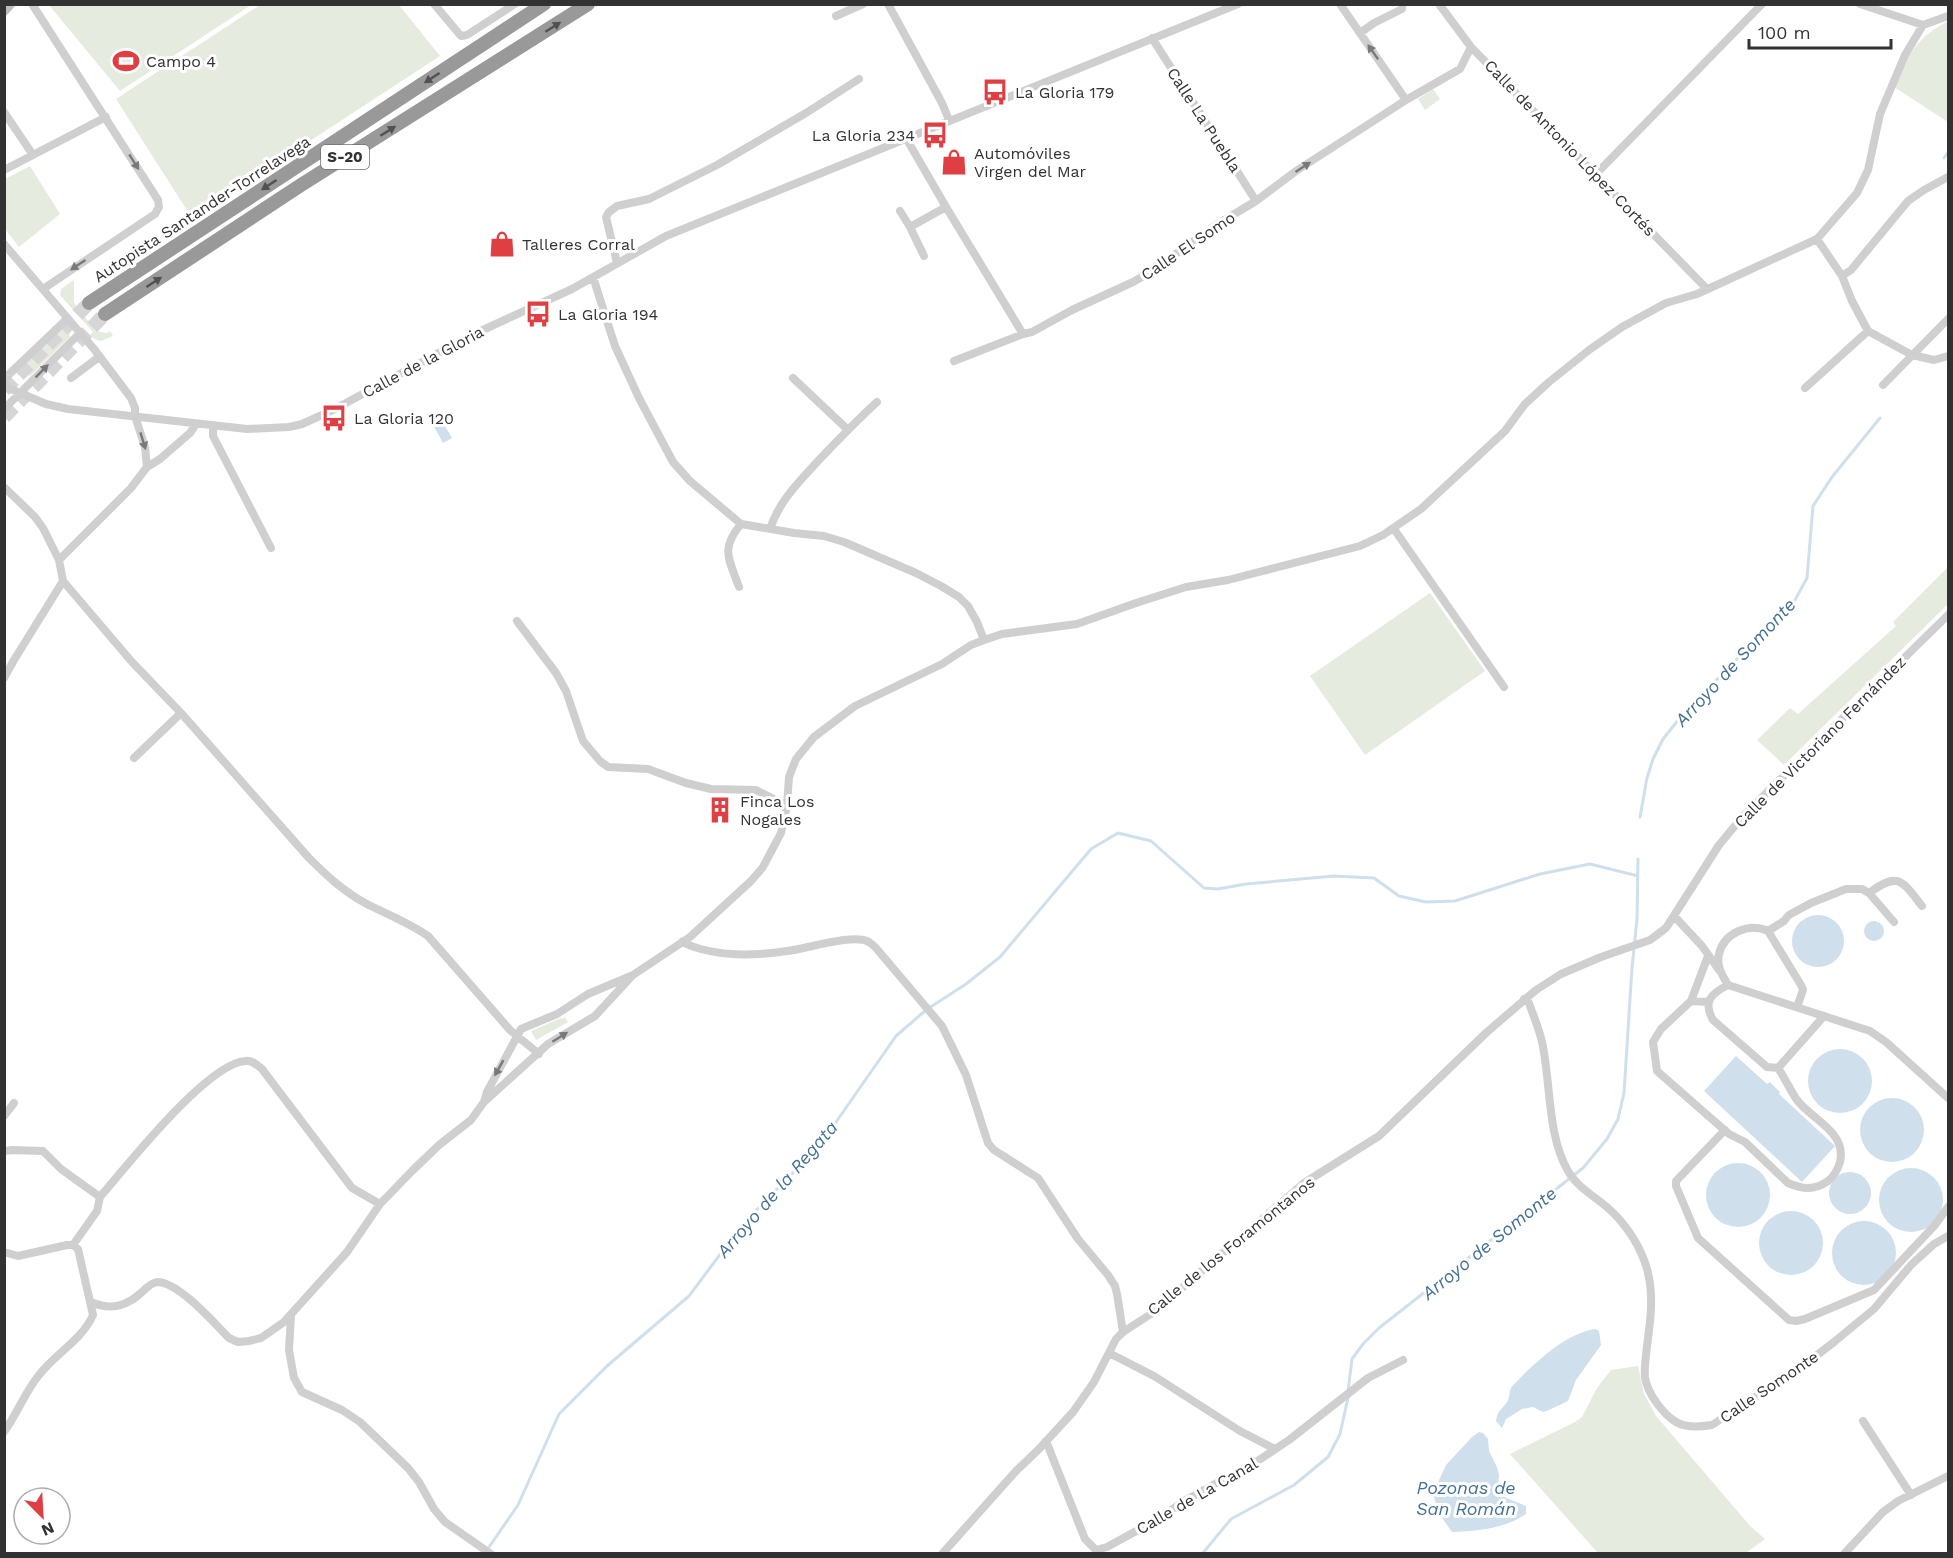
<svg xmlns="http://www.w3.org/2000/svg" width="1953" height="1558" font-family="'Work Sans',sans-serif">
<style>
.green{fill:#e5ebdf}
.water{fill:#cfe0ec}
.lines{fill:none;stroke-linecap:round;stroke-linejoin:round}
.stream{stroke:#cfe0ec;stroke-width:3}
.motorway-tunnel{stroke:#d6d6d6;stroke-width:14;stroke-dasharray:14 7;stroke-linecap:butt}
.minor{stroke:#cfcfcf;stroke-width:8}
.secondary{stroke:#bcbcbc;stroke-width:10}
.motorway{stroke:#999;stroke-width:14}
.oneway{fill:#515151}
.oneway2{fill:#797979}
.labels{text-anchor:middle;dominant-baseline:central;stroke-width:6;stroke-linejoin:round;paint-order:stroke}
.shield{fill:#fff;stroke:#707070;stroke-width:1.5}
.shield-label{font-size:15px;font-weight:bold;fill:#323232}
.poi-label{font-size:16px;fill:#323232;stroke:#fff;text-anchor:start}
.street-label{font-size:16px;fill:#323232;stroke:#fff}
.water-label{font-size:18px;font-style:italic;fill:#426f93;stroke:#fff}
</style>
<rect width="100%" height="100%" fill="#fff"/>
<!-- green -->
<path class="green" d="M 49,5 L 251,5 L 120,91 Z
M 260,5 L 399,5 L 440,56 L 192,218 L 116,99 Z
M 1948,21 L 1948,122 L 1894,87 C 1908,55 1916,38 1948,21 Z
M 1433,89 L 1440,99 L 1425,110 L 1418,99 Z
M 30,166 L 60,214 L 19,247 L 5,229 L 5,179 Z
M 74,280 L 74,303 L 96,331 L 107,333 L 110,331 L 113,336 L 101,341 L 97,340 L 90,335 L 93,332 L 60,295 L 61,289 Z
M 62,328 L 69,330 L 70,337 L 30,376 L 17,371 Z
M 1948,567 L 1948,604 L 1784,765 L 1757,740 L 1790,708 L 1798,714 L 1896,626 L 1893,622 Z
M 1430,593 L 1485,671 L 1365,755 L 1310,676 Z
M 565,1017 L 568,1022 L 536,1040 L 531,1031 L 561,1018 L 562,1019 Z
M 1638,1366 L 1644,1394 L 1656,1416 L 1751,1527 L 1765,1539 L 1746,1553 L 1598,1553 L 1510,1454 L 1575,1422 L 1582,1417 L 1597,1388 L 1611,1370 Z"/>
<!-- water -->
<path class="water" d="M 439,416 L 452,438 L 443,443 L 431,421 Z
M1792 941a26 26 0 1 1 52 0a26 26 0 1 1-52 0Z
M1864 931a10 10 0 1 1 20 0a10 10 0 1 1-20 0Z
M1808 1081a32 32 0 1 1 64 0a32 32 0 1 1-64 0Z
M 1736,1056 L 1767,1084 L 1770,1082 L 1780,1092 L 1779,1094 L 1835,1146 L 1802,1182 L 1704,1091 Z
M1860 1130a32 32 0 1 1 64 0a32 32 0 1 1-64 0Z
M1706 1195a32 32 0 1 1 64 0a32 32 0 1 1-64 0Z
M1879 1200a32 32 0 1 1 64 0a32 32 0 1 1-64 0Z
M1829 1193a21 21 0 1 1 42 0a21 21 0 1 1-42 0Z
M1759 1243a32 32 0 1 1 64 0a32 32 0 1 1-64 0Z
M1832 1253a32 32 0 1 1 64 0a32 32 0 1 1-64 0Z
M 1595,1329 L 1599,1331 L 1601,1345 L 1576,1380 L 1568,1401 L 1549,1410 L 1543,1412 L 1533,1407 L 1522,1409 L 1506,1419 L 1502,1428 L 1496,1421 C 1499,1408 1500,1412 1507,1402 C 1510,1398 1509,1392 1511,1388 C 1514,1383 1520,1379 1524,1374 C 1544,1355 1567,1334 1595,1329 Z
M 1479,1432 L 1483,1433 L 1488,1439 L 1489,1451 L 1497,1467 L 1499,1475 L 1498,1490 L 1502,1496 L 1526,1506 L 1526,1514 C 1504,1529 1477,1531 1452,1532 L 1438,1512 L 1433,1493 L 1446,1465 L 1472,1437 Z"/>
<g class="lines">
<!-- stream -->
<path class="stream" d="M 1944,158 L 1948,152
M 1640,817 L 1647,778 L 1653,759 L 1663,739 L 1683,714 L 1795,600 L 1807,578 L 1813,506 L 1832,477 L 1880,418
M 1348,1391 L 1352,1359 L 1363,1344 L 1379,1328 L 1583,1168 L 1607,1139 L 1618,1119 L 1624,1093 L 1632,968 L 1637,919 L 1638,859
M 487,1550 L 518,1505 L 559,1414 L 607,1366 L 689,1296 L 742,1225 L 820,1145 L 896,1036 L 926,1010 L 966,984 L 1000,957 L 1091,849 L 1118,833 L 1151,841 L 1204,888 L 1218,889 L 1246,884 L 1334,876 L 1374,878 L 1399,896 L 1426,902 L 1455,901 L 1540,874 L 1590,864 L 1638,876
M 1202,1554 L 1231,1519 L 1294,1485 L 1328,1457 L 1340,1434 L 1348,1398"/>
<!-- motorway-tunnel -->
<path class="motorway-tunnel" d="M 4,390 L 89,303
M 4,417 L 105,314"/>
<!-- minor -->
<path class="minor" d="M 32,4 L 158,200 L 159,207 L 155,214 L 43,289
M 434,4 L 461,36 L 467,35 L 515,4
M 888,4 L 942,103 L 949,120
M 1340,4 L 1406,100
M 1439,4 L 1471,47 L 1706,288
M 1860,4 L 1923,25 L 1948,16
M 836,16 L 863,4
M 1360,33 L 1374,23 L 1402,9 L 1402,4
M 1152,38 L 1256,201
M 4,112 L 33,155
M 906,138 L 946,207 L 1023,334
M 4,170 L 106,117
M 1596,174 L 1762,4
M 900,211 L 910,227 L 924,256
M 910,227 L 946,207
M 1817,239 L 1842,276 L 1852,301 L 1868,331 L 1912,355 L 1934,360 L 1948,356
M 4,244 L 94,349 L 131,398 L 135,408 L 135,416 L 145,447 L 147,467
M 617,263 L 606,217 L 609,212 L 617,206 L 649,199 L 717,165 L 806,113 L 859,79
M 1842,276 L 1851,270 L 1908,201 L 1924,190 L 1948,177
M 593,277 L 615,346 L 639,398 L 673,462 L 690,481 L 741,524 L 794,533 L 824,536 L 844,542 L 916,573 L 941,586 L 959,597 L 968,606 L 977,622 L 984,640
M 954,361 L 1023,334 L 1032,332 L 1072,310 L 1133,282 L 1152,271 L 1216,225 L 1256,201 L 1296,171 L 1406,100 L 1460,69 L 1471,47
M 71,378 L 99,357
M 793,378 L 847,429
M 4,379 L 67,319
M 1883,385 L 1948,319
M 4,386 L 46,404 L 68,409 L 247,429 L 289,427 L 302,424 L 333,410 L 472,335 L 572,289 L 666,236 L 1238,4
M 1805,388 L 1868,331
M 4,409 L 80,333
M 213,426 L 213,436 L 271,548
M 4,487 L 35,517 L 43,528 L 59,560 L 63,581 L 132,662 L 181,713 L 309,858 C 326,875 343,891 365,903 C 386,914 408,922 428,936 L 510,1030 L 539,1054
M 770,529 C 779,501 799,482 818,461 C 837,441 856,421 877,402
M 1394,529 L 1504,687
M 59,560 L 131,488 L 147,467 L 160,459 L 190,433 L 196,424
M 739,587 C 729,559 720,549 741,524
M 517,621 L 556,673 L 566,691 L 583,741 L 600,761 L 608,767 L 648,769 L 686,783 L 711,789 L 756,790 L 787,806
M 4,678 L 14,660 L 63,581
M 134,758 L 181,713
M 1869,893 C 1899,871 1902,881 1922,906
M 1674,916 L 1702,946 L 1719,970
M 1768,931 L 1784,921 L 1789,915 L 1811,903 L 1846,889 L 1862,889 L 1869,893 L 1894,922
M 682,942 C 713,957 754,956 787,951 C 806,949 854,933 869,942 C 872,944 874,946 876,948 L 942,1026 L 966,1075 L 988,1143 L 994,1150 L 1038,1178 L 1078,1239 L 1108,1275 L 1115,1286 L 1117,1294 L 1123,1332
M 1728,985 C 1722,975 1716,965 1719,954 C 1724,933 1749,922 1768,931 L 1801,985 L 1803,990 L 1797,1007
M 1524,999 L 1529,1003 C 1533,1015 1539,1028 1542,1042 C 1551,1082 1547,1135 1568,1171 C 1577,1187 1594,1196 1608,1208 C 1623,1221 1637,1241 1644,1260 C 1655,1288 1651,1317 1647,1346 C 1646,1356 1644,1367 1645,1377 C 1647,1393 1663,1414 1676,1422 C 1686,1428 1700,1427 1712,1425 L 1803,1366 L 1834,1342 L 1874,1309 L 1911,1265 L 1934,1244 L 1948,1236
M 1691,1001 L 1708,956
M 1709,1002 L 1691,1001 L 1661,1029 L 1653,1042 L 1657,1071 L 1729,1134 L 1745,1142 L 1788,1183 C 1802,1189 1814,1191 1828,1181 C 1834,1176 1838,1169 1840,1162 C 1847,1132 1812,1120 1797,1100 C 1790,1090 1785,1078 1778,1068 L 1767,1067 L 1713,1020 C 1703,1002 1710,994 1728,985 L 1870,1031 L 1886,1042 L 1948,1098
M 1778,1068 L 1824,1016
M 484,1102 L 487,1092 L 521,1029 L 557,1014 L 588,994 L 633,975 L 690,937 L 751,881 L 763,867 L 781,833 L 787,806 L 789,777 L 796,759 L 814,737 L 855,706 L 942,664 L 971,645 L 984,640 L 1002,634 L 1077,624 L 1136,603 L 1186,587 L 1228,580 L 1360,546 L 1383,535 L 1421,509 L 1505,431 L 1525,404 L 1549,382 L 1589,350 L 1622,327 L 1666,303 L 1697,294 L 1817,239 L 1857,193 L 1868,170 L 1880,114 L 1905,55 L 1923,25
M 4,1116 L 14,1103
M 1725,1130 L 1676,1181 L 1676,1186 L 1698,1238 L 1789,1320 L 1796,1321 L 1805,1319 L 1874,1290 L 1935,1225 L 1948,1207
M 4,1151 L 12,1150 L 43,1151 L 61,1169 L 100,1197
M 73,1245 L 97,1211 L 100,1197 C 126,1167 208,1062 246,1061 C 252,1060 257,1065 262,1069 L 352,1188 L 380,1204
M 4,1252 L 18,1256 L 67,1245 L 73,1245 L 78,1249 L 93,1315 C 82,1340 56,1353 39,1375 C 25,1392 17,1414 4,1432
M 91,1302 C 111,1311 127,1306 142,1292 C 146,1288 151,1283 157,1282 C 179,1282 214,1323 229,1338 L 238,1342 L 249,1341 L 261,1338 L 284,1322 L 347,1252 L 380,1204 L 412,1171 L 439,1145 L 471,1120 L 484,1102 L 548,1044 L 595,1016 L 631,977
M 291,1316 L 289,1350 L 294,1378 L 302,1392 L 342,1410 L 360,1422 L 408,1468 L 419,1482 L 434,1509 L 445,1522 L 491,1554
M 1109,1353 L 1154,1376 L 1240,1431 L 1275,1449
M 1863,1421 L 1911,1495
M 1046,1441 L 1085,1539 L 1096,1550 L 1107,1547 L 1160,1518 L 1184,1501 L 1259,1460 L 1289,1440 L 1368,1378 L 1403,1360
M 942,1554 L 1016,1471 L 1039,1449 L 1073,1412 L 1094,1382 L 1116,1339 L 1123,1332 L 1154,1312 L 1304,1183 L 1379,1136 L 1487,1032 L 1536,990 L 1561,974 L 1601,957 L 1650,940 L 1666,928 L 1719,845 L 1744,815 L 1948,615
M 1844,1554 L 1883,1512 L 1898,1501 L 1948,1476"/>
<!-- secondary -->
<path class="secondary" d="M 4,11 L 10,4"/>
<!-- motorway -->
<path class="motorway" d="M 89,303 L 544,4
M 105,314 L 301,185 L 588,4"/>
</g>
<!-- one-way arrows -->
<defs><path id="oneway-solid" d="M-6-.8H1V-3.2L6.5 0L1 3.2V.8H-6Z" transform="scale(1.5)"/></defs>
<g class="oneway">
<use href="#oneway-solid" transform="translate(553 27) rotate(-32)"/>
<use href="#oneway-solid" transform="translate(432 78) rotate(147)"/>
<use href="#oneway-solid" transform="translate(388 131) rotate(-32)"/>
<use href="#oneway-solid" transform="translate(269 185) rotate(147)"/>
<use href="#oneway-solid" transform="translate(154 282) rotate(-33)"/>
</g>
<g class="oneway2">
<use href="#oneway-solid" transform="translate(1373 52) rotate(-125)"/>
<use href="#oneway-solid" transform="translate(134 162) rotate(58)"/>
<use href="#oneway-solid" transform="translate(1303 167) rotate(-33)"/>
<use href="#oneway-solid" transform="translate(78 265) rotate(146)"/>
<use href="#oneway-solid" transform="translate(42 371) rotate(-45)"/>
<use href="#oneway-solid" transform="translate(143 441) rotate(73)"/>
<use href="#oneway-solid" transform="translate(560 1037) rotate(-32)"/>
<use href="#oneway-solid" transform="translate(499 1068) rotate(119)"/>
</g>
<!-- icons -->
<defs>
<g id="stadium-bare" transform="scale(2.07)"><path d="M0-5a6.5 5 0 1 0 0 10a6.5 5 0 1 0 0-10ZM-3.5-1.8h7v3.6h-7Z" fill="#df3f42" stroke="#fff" stroke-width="2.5" paint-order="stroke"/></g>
<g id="bus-bare" transform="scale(2.07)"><path d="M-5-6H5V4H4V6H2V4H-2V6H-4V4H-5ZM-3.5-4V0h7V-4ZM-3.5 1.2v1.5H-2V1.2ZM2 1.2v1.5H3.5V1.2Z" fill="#df3f42" stroke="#fff" stroke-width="2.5" paint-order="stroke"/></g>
<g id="shop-bare" transform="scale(2.07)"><path d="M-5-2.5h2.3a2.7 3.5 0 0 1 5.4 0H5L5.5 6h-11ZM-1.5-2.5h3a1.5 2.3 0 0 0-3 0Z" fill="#df3f42" stroke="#fff" stroke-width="2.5" paint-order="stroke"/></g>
<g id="building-bare" transform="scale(2.07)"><path d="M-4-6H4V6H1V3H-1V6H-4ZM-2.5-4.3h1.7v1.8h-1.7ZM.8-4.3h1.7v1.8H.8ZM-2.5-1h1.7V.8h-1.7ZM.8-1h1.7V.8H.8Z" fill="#df3f42" stroke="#fff" stroke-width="2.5" paint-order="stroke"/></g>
</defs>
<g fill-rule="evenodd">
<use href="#stadium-bare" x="126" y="61"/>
<use href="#bus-bare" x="995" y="92"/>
<use href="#bus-bare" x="935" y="135"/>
<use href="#shop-bare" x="954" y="162"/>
<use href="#shop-bare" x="502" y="244"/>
<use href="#bus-bare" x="538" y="314"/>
<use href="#bus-bare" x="334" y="418"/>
<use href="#building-bare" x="720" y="810"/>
</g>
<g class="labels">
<!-- shield labels -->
<rect class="shield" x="321" y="145" width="48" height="24" rx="4.5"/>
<g class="shield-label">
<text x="345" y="157">S-20</text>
</g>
<!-- poi labels -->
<g class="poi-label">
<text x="146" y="61">Campo 4</text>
<text x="1015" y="92">La Gloria 179</text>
<text x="915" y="135" text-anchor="end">La Gloria 234</text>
<text x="974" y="153">Automóviles<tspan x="974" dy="18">Virgen del Mar</tspan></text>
<text x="522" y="244">Talleres Corral</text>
<text x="558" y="314">La Gloria 194</text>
<text x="354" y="418">La Gloria 120</text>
<text x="740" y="801">Finca Los<tspan x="740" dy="18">Nogales</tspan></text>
</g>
<!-- street labels -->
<g class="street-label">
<text transform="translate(1204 120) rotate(57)">Calle La Puebla</text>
<text transform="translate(1570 148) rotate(46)">Calle de Antonio López Cortés</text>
<text transform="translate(202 209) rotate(-33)">Autopista Santander-Torrelavega</text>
<text transform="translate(1188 246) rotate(-34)">Calle El Somo</text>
<text transform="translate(423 362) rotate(-28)">Calle de la Gloria</text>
<text transform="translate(1820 742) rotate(-45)">Calle de Victoriano Fernández</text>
<text transform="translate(1231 1246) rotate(-39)">Calle de los Foramontanos</text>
<text transform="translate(1769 1387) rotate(-34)">Calle Somonte</text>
<text transform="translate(1197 1496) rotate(-30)">Calle de La Canal</text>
</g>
<!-- water labels -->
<g class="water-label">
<text transform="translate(1735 662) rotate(-47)">Arroyo de Somonte</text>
<text transform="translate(777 1189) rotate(-49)">Arroyo de la Regata</text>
<text transform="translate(1489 1243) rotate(-39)">Arroyo de Somonte</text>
<text x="1466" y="1487">Pozonas de<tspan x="1466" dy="21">San Román</tspan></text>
</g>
</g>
<!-- border -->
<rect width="1953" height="1558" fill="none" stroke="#323232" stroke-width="12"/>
<!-- north arrow -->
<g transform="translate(42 1516) rotate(156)"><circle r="28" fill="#ffffff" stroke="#adadad" stroke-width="1.5"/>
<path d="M0-4.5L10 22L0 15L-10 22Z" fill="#df3f42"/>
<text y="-9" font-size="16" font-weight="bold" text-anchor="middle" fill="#323232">N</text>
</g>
<!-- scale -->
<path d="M1749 39v9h142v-9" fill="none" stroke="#323232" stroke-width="3"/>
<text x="1758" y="39" font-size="18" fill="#323232" stroke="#ffffff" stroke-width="4.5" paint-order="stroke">100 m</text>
</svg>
